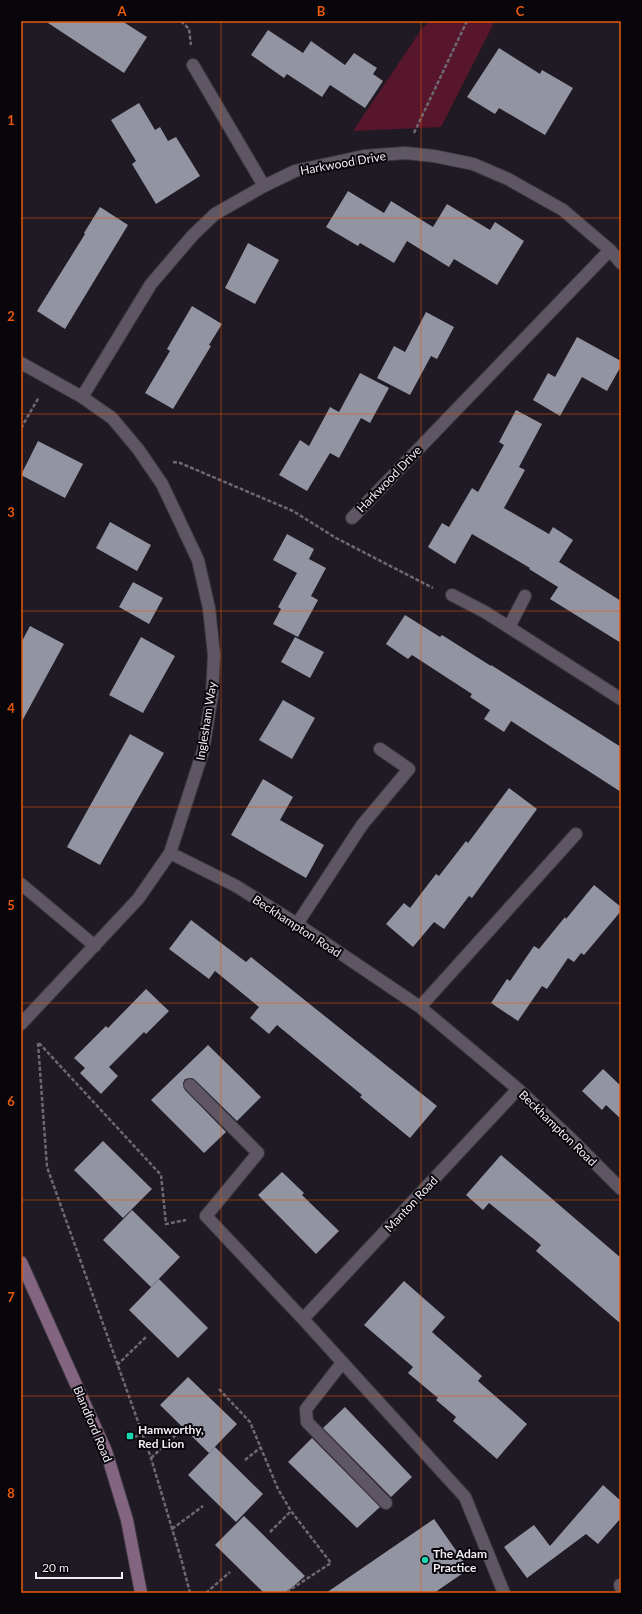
<svg xmlns="http://www.w3.org/2000/svg" width="642" height="1614" font-family="Lato,sans-serif">
<style>
.green{fill:#57162c}
.building{fill:#9394a2}
.lines{fill:none;stroke-linecap:round;stroke-linejoin:round}
.service-casing{stroke:#3c3840;stroke-width:14}
.minor-casing{stroke:#3c3840;stroke-width:14}
.secondary-casing{stroke:#3c3840;stroke-width:14}
.path{stroke:#6d6871;stroke-width:2.5;stroke-dasharray:4 2;stroke-linecap:butt}
.service{stroke:#5e5763;stroke-width:12}
.minor{stroke:#5e5763;stroke-width:12}
.secondary{stroke:#846581;stroke-width:12}
.grid{fill:none;stroke:#e8590c;stroke-width:1;stroke-opacity:0.55}
.poi-dot{fill:#1cd5b1;stroke:#08060a;stroke-width:1.5}
.labels{text-anchor:middle;dominant-baseline:central;stroke-width:4;stroke-linejoin:round;paint-order:stroke}
.street-label{font-size:12px;fill:#f0ecf3;stroke:#08060a}
.poi-label{font-size:12px;font-weight:bold;fill:#f0ecf3;stroke:#08060a;text-anchor:start}
.neatline{fill:none;stroke:#e8590c;stroke-width:1.5}
.grid-label{font-size:13px;text-anchor:middle;font-weight:bold;fill:#e8590c}
</style>
<rect width="100%" height="100%" fill="#1f1a24"/>
<!-- green -->
<path class="green" d="M 431,21 L 495,21 L 441,127 L 353,131 L 423,27 Z"/>
<!-- building -->
<path class="building" d="M 45,21 L 122,21 L 147,37 L 124,73 Z
M 268,30 L 303,53 L 311,41 L 345,65 L 354,53 L 377,68 L 373,74 L 383,81 L 365,108 L 330,85 L 322,97 L 287,74 L 284,78 L 251,55 Z
M 499,48 L 540,74 L 542,70 L 573,88 L 545,135 L 499,108 L 495,114 L 467,97 Z
M 139,103 L 155,130 L 160,127 L 168,141 L 176,137 L 200,176 L 156,204 L 132,164 L 136,161 L 111,120 Z
M 348,191 L 384,213 L 391,201 L 433,227 L 447,204 L 490,230 L 495,222 L 524,241 L 497,285 L 454,259 L 449,267 L 407,241 L 394,263 L 360,243 L 358,246 L 326,227 Z
M 100,207 L 128,225 L 65,329 L 37,311 L 85,234 L 84,233 Z
M 248,243 L 279,260 L 255,304 L 225,288 Z
M 192,306 L 222,324 L 209,345 L 211,346 L 173,409 L 145,393 L 170,351 L 167,349 Z
M 426,312 L 454,327 L 437,359 L 431,356 L 410,395 L 377,378 L 394,346 L 405,352 Z
M 577,337 L 621,361 L 621,366 L 607,391 L 582,377 L 560,416 L 533,400 L 548,373 L 555,377 Z
M 360,373 L 389,388 L 370,423 L 361,418 L 339,458 L 330,453 L 307,491 L 279,475 L 300,440 L 309,446 L 330,407 L 339,412 Z
M 516,410 L 542,424 L 519,467 L 525,470 L 504,508 L 549,534 L 553,527 L 573,540 L 559,562 L 621,601 L 621,643 L 550,599 L 558,587 L 529,569 L 530,568 L 472,534 L 455,564 L 428,547 L 442,523 L 449,527 L 472,488 L 478,492 L 504,445 L 499,442 Z
M 38,441 L 83,464 L 65,498 L 21,475 Z
M 110,522 L 151,545 L 137,571 L 96,548 Z
M 287,534 L 314,549 L 309,559 L 326,568 L 311,596 L 318,600 L 298,637 L 273,624 L 281,609 L 278,607 L 297,573 L 273,560 Z
M 133,582 L 163,598 L 149,624 L 119,607 Z
M 405,615 L 440,637 L 442,635 L 491,666 L 491,665 L 621,747 L 621,792 L 511,721 L 504,732 L 484,719 L 490,710 L 470,697 L 472,694 L 412,655 L 408,659 L 386,644 Z
M 30,626 L 64,644 L 21,723 L 21,643 Z
M 141,637 L 175,656 L 143,713 L 109,695 Z
M 295,637 L 324,652 L 310,678 L 281,662 Z
M 283,700 L 315,718 L 292,759 L 259,740 Z
M 130,734 L 164,753 L 100,865 L 67,847 Z
M 263,779 L 293,797 L 280,820 L 324,845 L 306,878 L 231,835 Z
M 509,788 L 537,809 L 472,898 L 469,896 L 444,929 L 434,922 L 413,947 L 386,924 L 404,903 L 410,908 L 436,874 L 439,876 L 466,841 L 468,843 Z
M 594,885 L 621,907 L 621,911 L 584,955 L 581,953 L 574,962 L 568,958 L 547,989 L 542,986 L 518,1021 L 491,1003 L 507,979 L 510,981 L 534,946 L 539,949 L 565,917 L 566,919 Z
M 191,920 L 246,962 L 251,957 L 437,1106 L 410,1138 L 360,1097 L 362,1095 L 277,1025 L 269,1034 L 250,1018 L 259,1007 L 215,971 L 209,979 L 169,949 Z
M 146,989 L 169,1011 L 146,1034 L 144,1032 L 109,1067 L 118,1076 L 101,1094 L 80,1073 L 85,1068 L 74,1058 L 106,1026 L 108,1028 Z
M 208,1045 L 261,1097 L 237,1121 L 195,1080 L 192,1078 L 185,1079 L 183,1083 L 185,1090 L 226,1132 L 204,1153 L 151,1100 Z
M 603,1069 L 621,1086 L 621,1119 L 606,1105 L 602,1110 L 582,1091 Z
M 103,1141 L 152,1189 L 123,1218 L 74,1170 Z
M 501,1155 L 621,1258 L 621,1324 L 536,1251 L 541,1245 L 489,1203 L 483,1210 L 466,1195 Z
M 282,1172 L 304,1193 L 302,1195 L 339,1231 L 316,1254 L 258,1195 Z
M 132,1210 L 180,1257 L 151,1287 L 103,1240 Z
M 159,1279 L 208,1328 L 178,1358 L 129,1310 Z
M 404,1281 L 445,1317 L 432,1332 L 482,1376 L 478,1381 L 527,1424 L 497,1459 L 453,1421 L 456,1417 L 436,1400 L 438,1398 L 408,1373 L 413,1367 L 364,1325 Z
M 188,1377 L 237,1424 L 209,1453 L 160,1405 Z
M 345,1407 L 412,1477 L 391,1497 L 323,1428 Z
M 312,1438 L 380,1507 L 357,1528 L 288,1462 Z
M 215,1447 L 263,1494 L 236,1522 L 188,1475 Z
M 603,1485 L 621,1501 L 621,1518 L 598,1544 L 586,1534 L 527,1578 L 504,1547 L 534,1525 L 550,1546 Z
M 244,1516 L 305,1576 L 286,1593 L 264,1593 L 215,1545 Z
M 434,1519 L 469,1569 L 434,1593 L 326,1593 Z"/>
<g class="lines">
<!-- service casing -->
<g class="service-casing">
<path id="service" d="M 297,924 L 362,825 L 409,769 L 380,749
M 190,1085 L 258,1153 L 206,1216
M 342,1363 L 306,1409 L 307,1422 L 386,1503"/>
</g>
<!-- minor casing -->
<g class="minor-casing">
<path id="minor" d="M 193,65 L 264,186
M 21,363 L 82,397 L 112,418 L 138,449 L 162,484 L 198,560 L 209,608 L 214,655 L 212,695 L 203,751 L 170,853 L 138,899 L 21,1024
M 82,397 L 151,284 L 193,235 L 215,214 L 264,186 L 295,171 L 364,156 L 405,153 L 434,156 L 473,164 L 508,179 L 563,210 L 610,250 L 621,263
M 352,518 L 610,250
M 452,595 L 485,612 L 621,699
M 509,627 L 525,596
M 170,853 L 236,886 L 297,924 L 420,1007 L 518,1089 L 567,1135 L 621,1189
M 21,884 L 95,946
M 420,1007 L 576,834
M 206,1216 L 303,1319 L 465,1497 L 504,1593
M 303,1319 L 518,1089
M 621,1585 L 620,1585 L 621,1588"/>
</g>
<!-- secondary casing -->
<g class="secondary-casing">
<path id="secondary" d="M 21,1262 L 106,1451 L 127,1520 L 141,1593"/>
</g>
<!-- path -->
<path class="path" d="M 181,21 L 189,29 L 191,45
M 414,133 L 467,21
M 21,428 L 39,397
M 173,462 L 180,463 L 293,511 L 336,538 L 433,588
M 38,1043 L 47,1167 L 151,1458 L 182,1562 L 190,1593
M 39,1043 L 161,1175 L 166,1224 L 186,1220
M 117,1365 L 146,1337
M 219,1389 L 250,1422 L 278,1489 L 291,1511 L 331,1563 L 285,1593
M 135,1437 L 142,1433
M 151,1458 L 177,1434
M 245,1460 L 261,1447
M 172,1529 L 203,1506
M 270,1532 L 291,1511
M 206,1593 L 230,1572"/>
<!-- service -->
<use href="#service" class="service"/>
<!-- minor -->
<use href="#minor" class="minor"/>
<!-- secondary -->
<use href="#secondary" class="secondary"/>
</g>
<!-- grid -->
<path class="grid" d="M 221,21 L 221,1593M 421,21 L 421,1593M 21,218 L 621,218M 21,414 L 621,414M 21,611 L 621,611M 21,807 L 621,807M 21,1003 L 621,1003M 21,1200 L 621,1200M 21,1396 L 621,1396"/>
<!-- markers -->
<g class="poi-dot">
<rect x="126" y="1432" width="8" height="8" rx="2"/>
<circle cx="425" cy="1560" r="4"/>
</g>
<g class="labels">
<!-- street labels -->
<g class="street-label">
<text transform="translate(343 163) rotate(-10)">Harkwood Drive</text>
<text transform="translate(389 479) rotate(-46)">Harkwood Drive</text>
<text transform="translate(206 721) rotate(-81)">Inglesham Way</text>
<text transform="translate(297 926) rotate(33)">Beckhampton Road</text>
<text transform="translate(558 1128) rotate(44)">Beckhampton Road</text>
<text transform="translate(411 1204) rotate(-47)">Manton Road</text>
<text transform="translate(93 1424) rotate(67)">Blandford Road</text>
</g>
<!-- poi labels -->
<g class="poi-label">
<text x="138" y="1429">Hamworthy,<tspan x="138" dy="14">Red Lion</tspan></text>
<text x="433" y="1553">The Adam<tspan x="433" dy="14">Practice</tspan></text>
</g>
</g>
<!-- border -->
<rect width="642" height="1614" fill="none" stroke="#08060a" stroke-width="44"/>
<!-- scale -->
<path d="M36 1572v6h86v-6" fill="none" stroke="#f0ecf3" stroke-width="2"/>
<text x="42" y="1572" font-size="12" fill="#f0ecf3" stroke="#08060a" stroke-width="3" paint-order="stroke">20 m</text>
<rect x="22" y="22" width="598" height="1570" class="neatline"/>
<g class="grid-label">
<text x="122" y="16">A</text>
<text x="321" y="16">B</text>
<text x="520" y="16">C</text>
<text x="11" y="125">1</text>
<text x="11" y="321">2</text>
<text x="11" y="517">3</text>
<text x="11" y="713">4</text>
<text x="11" y="910">5</text>
<text x="11" y="1106">6</text>
<text x="11" y="1302">7</text>
<text x="11" y="1498">8</text>
</g>
</svg>
